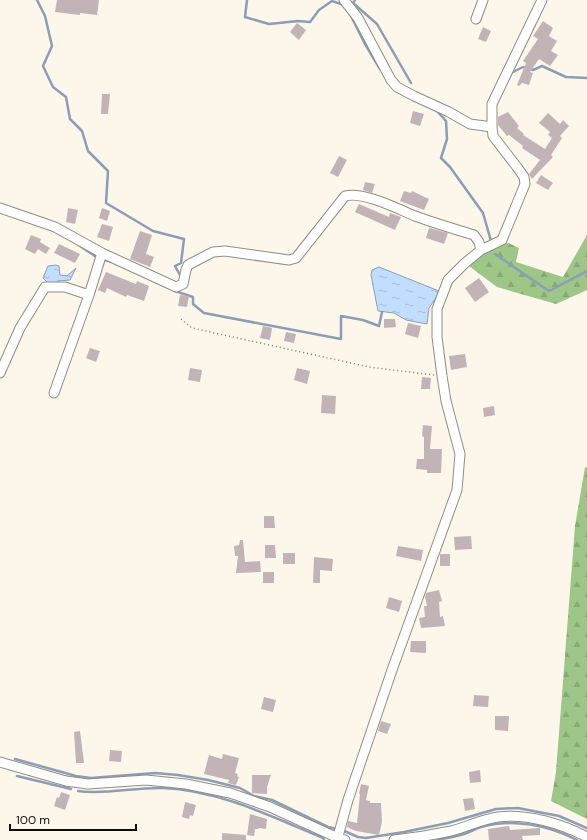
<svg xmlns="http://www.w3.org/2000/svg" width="587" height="840" font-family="'DM Sans',sans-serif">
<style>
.forest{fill:url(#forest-firs)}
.water{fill:url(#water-ripples);stroke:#8b9eb5}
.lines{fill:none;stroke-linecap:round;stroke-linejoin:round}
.stream{stroke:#8b9eb5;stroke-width:2.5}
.building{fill:#c2b3b7}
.minor-casing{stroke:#928d82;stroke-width:11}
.path{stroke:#7a776f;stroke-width:1.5;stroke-dasharray:1 3;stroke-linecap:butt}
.minor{stroke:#fff;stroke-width:9}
</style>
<defs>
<pattern id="forest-firs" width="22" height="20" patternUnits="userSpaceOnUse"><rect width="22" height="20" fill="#9ec689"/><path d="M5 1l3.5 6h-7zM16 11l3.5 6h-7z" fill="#87a975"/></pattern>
<pattern id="water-ripples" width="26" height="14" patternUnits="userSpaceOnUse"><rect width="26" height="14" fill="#c1ddff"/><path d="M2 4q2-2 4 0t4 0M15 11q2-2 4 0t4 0" fill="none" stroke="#a5bcd9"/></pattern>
</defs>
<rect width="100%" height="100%" fill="#fdf7eb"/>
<!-- forest -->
<path class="forest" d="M 587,235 L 587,290 L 556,304 L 497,287 L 465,263 L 502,240 L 519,248 L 516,262 L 563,277 Z
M 585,467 L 587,468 L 587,819 L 551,801 L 556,772 L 575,526 Z"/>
<!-- water -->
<path class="water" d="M 56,265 L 59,266 L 60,275 L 67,276 L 76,268 L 70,280 L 58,281 L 50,285 L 43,278 L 48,266 Z
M 379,267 L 439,291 L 439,293 L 429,308 L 427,324 L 406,320 L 394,313 L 378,311 L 371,275 L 372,270 Z"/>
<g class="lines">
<!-- stream -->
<path class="stream" d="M 37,0 L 45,16 L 52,46 L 43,66 L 53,87 L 66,97 L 70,119 L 82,131 L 88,151 L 108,171 L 106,203 L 153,231 L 184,239 L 181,263 L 175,266 L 181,277
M 247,0 L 245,17 L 269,24 L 298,21 L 310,22 L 319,10 L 332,1 L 344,5
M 355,0 L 353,3 L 377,24 L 411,83
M 351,16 L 365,44 L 380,69
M 513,72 L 523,67 L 533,70 L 542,66 L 566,77 L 587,78
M 436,110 L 446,121 L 447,139 L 441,158 L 450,167 L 483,213 L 491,241
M 77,244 L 98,258
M 495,254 L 549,291 L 587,271
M 105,260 L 112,262
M 175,291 L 193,297 L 193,304 L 204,313 L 341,339 L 341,316 L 363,320 L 379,326 L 382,312
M 15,759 L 76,776 L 91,778 L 155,773 L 178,775 L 208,780 L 240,788 L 254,796 L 272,800 L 328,827 L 337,829
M 17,776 L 71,789
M 78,791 C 105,795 135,787 163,788 C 218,790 273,817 323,838 L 324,840
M 342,830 L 358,837 L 366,838 L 404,832 L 448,823 L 496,809 L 518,808 L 559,816 L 587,828
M 437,840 C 446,838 455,837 464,834 C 470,832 475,829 481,827 C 513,818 548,825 577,840"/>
</g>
<!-- building -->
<path class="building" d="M 57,0 L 99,0 L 97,15 L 80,13 L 80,15 L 55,12 Z
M 543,21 L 553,28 L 549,36 L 557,41 L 551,51 L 558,55 L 550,66 L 539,59 L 530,72 L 533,73 L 529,85 L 522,83 L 519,86 L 517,85 L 526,63 L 523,61 L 538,39 L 533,36 Z
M 297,23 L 306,30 L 299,40 L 290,32 Z
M 483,27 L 491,31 L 486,42 L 478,39 Z
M 102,94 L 110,94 L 108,114 L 101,114 Z
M 413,111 L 424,114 L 420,126 L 410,123 Z
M 508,112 L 519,126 L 517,128 L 524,134 L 523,135 L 545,149 L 552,138 L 548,135 L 550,132 L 539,123 L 548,113 L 560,124 L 563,120 L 569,126 L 560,136 L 562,138 L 551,155 L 553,157 L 532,179 L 529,174 L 540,160 L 522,148 L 523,146 L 509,135 L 507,136 L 498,125 L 498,117 Z
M 339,156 L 347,160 L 338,177 L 330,173 Z
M 541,175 L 553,183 L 548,190 L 536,183 Z
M 365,182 L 375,184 L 372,193 L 363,190 Z
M 404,191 L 411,193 L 412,191 L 429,199 L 424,210 L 400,201 Z
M 359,204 L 389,217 L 390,213 L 401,217 L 395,230 L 355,212 Z
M 68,208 L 78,210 L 75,224 L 66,222 Z
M 102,208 L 110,211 L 107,221 L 99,218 Z
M 102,224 L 113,227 L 109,241 L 97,237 Z
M 429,228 L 448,233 L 444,244 L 426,238 Z
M 140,231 L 152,235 L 146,254 L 154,257 L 150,267 L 130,259 Z
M 31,235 L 41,239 L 40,242 L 50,248 L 46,254 L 38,249 L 35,254 L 25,249 Z
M 59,244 L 80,254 L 75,263 L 54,253 Z
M 106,272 L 136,284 L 137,281 L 149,286 L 144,301 L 127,295 L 126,297 L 107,288 L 105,293 L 98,290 Z
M 479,278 L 489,292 L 475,302 L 465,288 Z
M 180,295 L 189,296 L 187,307 L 178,306 Z
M 384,319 L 395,319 L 396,327 L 384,328 Z
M 408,323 L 421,326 L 418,338 L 405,334 Z
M 263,326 L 272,328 L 270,340 L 260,338 Z
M 286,332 L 296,334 L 294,343 L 284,341 Z
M 90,348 L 100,351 L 96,362 L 86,358 Z
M 465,354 L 467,367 L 451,370 L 449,356 Z
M 190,368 L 202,370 L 200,382 L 188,380 Z
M 297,368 L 310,371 L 307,384 L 294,380 Z
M 422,377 L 431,378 L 430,389 L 421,389 Z
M 322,395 L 336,396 L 335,414 L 321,413 Z
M 494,406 L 495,415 L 484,417 L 483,408 Z
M 423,425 L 432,426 L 430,449 L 442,449 L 441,473 L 427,473 L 427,470 L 416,469 L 417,459 L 424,459 L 424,437 L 422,436 Z
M 264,516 L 274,516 L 275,528 L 264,528 Z
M 471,536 L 472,549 L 455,550 L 454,537 Z
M 240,540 L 243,540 L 245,562 L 260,561 L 261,572 L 236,573 L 238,556 L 235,556 L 234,546 L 239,545 Z
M 265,545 L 275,545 L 276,558 L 265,558 Z
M 398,546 L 423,550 L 421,561 L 396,556 Z
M 283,553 L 295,553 L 295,564 L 283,564 Z
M 440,554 L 450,554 L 450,566 L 440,566 Z
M 314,557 L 333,559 L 332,571 L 320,570 L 320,583 L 313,583 Z
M 263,572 L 274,572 L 274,583 L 263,583 Z
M 439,590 L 442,601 L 439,602 L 440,617 L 443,616 L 445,626 L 421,628 L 419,618 L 425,617 L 424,606 L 427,606 L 425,597 L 426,593 Z
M 389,597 L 402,601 L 399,612 L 386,608 Z
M 411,641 L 426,641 L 426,653 L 410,652 Z
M 474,695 L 489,696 L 488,707 L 473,706 Z
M 264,697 L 276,700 L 273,712 L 261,709 Z
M 495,716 L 509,716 L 508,731 L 495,730 Z
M 381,721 L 391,724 L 387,734 L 378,731 Z
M 80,731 L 84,763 L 76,763 L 74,732 Z
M 110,750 L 122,751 L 121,762 L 109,761 Z
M 223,754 L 239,758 L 235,773 L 238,774 L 237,776 L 239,777 L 236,785 L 228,783 L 229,780 L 204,774 L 209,755 L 222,759 Z
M 480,770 L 481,782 L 470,783 L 469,772 Z
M 252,775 L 271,775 L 267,787 L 267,794 L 252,793 Z
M 361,784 L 369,786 L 366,800 L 370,801 L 370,803 L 381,803 L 382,822 L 379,835 L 356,831 L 347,827 L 348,821 L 357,823 L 360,794 L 359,794 Z
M 61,792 L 70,795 L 65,810 L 54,806 L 57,797 L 59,798 Z
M 473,798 L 475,809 L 465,811 L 463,799 Z
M 185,802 L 196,805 L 193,816 L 190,815 L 189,819 L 182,817 Z
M 250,814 L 267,819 L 266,829 L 259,828 L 258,829 L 255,829 L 254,836 L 247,835 Z
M 509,826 L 510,830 L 540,828 L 540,835 L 522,836 L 523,840 L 489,840 L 488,829 Z
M 222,833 L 246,835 L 246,840 L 222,840 Z"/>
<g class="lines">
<!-- minor casing -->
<g class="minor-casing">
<path id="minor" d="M 344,0 L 358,18 L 391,80 L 397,87 L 414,96 L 449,112 L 470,124 L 492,127
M 476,19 L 483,0
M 0,208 L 55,227 L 102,253 L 176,287 L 183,284 L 186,270 L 188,265 L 213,252 L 225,251 L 289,260 L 296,258 L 345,196 C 363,191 398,209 415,216 C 434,223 454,229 474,235 L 479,242 L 481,250
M 0,373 L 20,328 L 45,287 L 65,287 L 89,295 L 102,253
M 54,393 L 89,295
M 0,762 L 66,781 L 88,784 L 146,780 L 186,784 L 230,793 L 270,807 L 338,838 L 345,840
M 337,840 L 348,800 L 392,670 L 457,490 L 460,454 L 446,401 L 442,376 L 437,337 L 437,309 L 448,280 L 465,263 L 481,250 L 502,240 L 525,184 L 524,177 L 517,167 L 493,136 L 492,127 L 492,104 L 542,0
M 394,840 C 413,838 432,835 451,831 C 467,827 482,819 498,817 C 527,813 562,824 587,837"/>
</g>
<!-- path -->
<path class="path" d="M 181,319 L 192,328 L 369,367 L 434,375"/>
<!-- minor -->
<use href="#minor" class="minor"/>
</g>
<!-- scale -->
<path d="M10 824v6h126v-6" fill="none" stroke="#0e0c08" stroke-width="2"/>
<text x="16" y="824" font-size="12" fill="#0e0c08" stroke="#fdf7eb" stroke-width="3" paint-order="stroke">100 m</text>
</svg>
